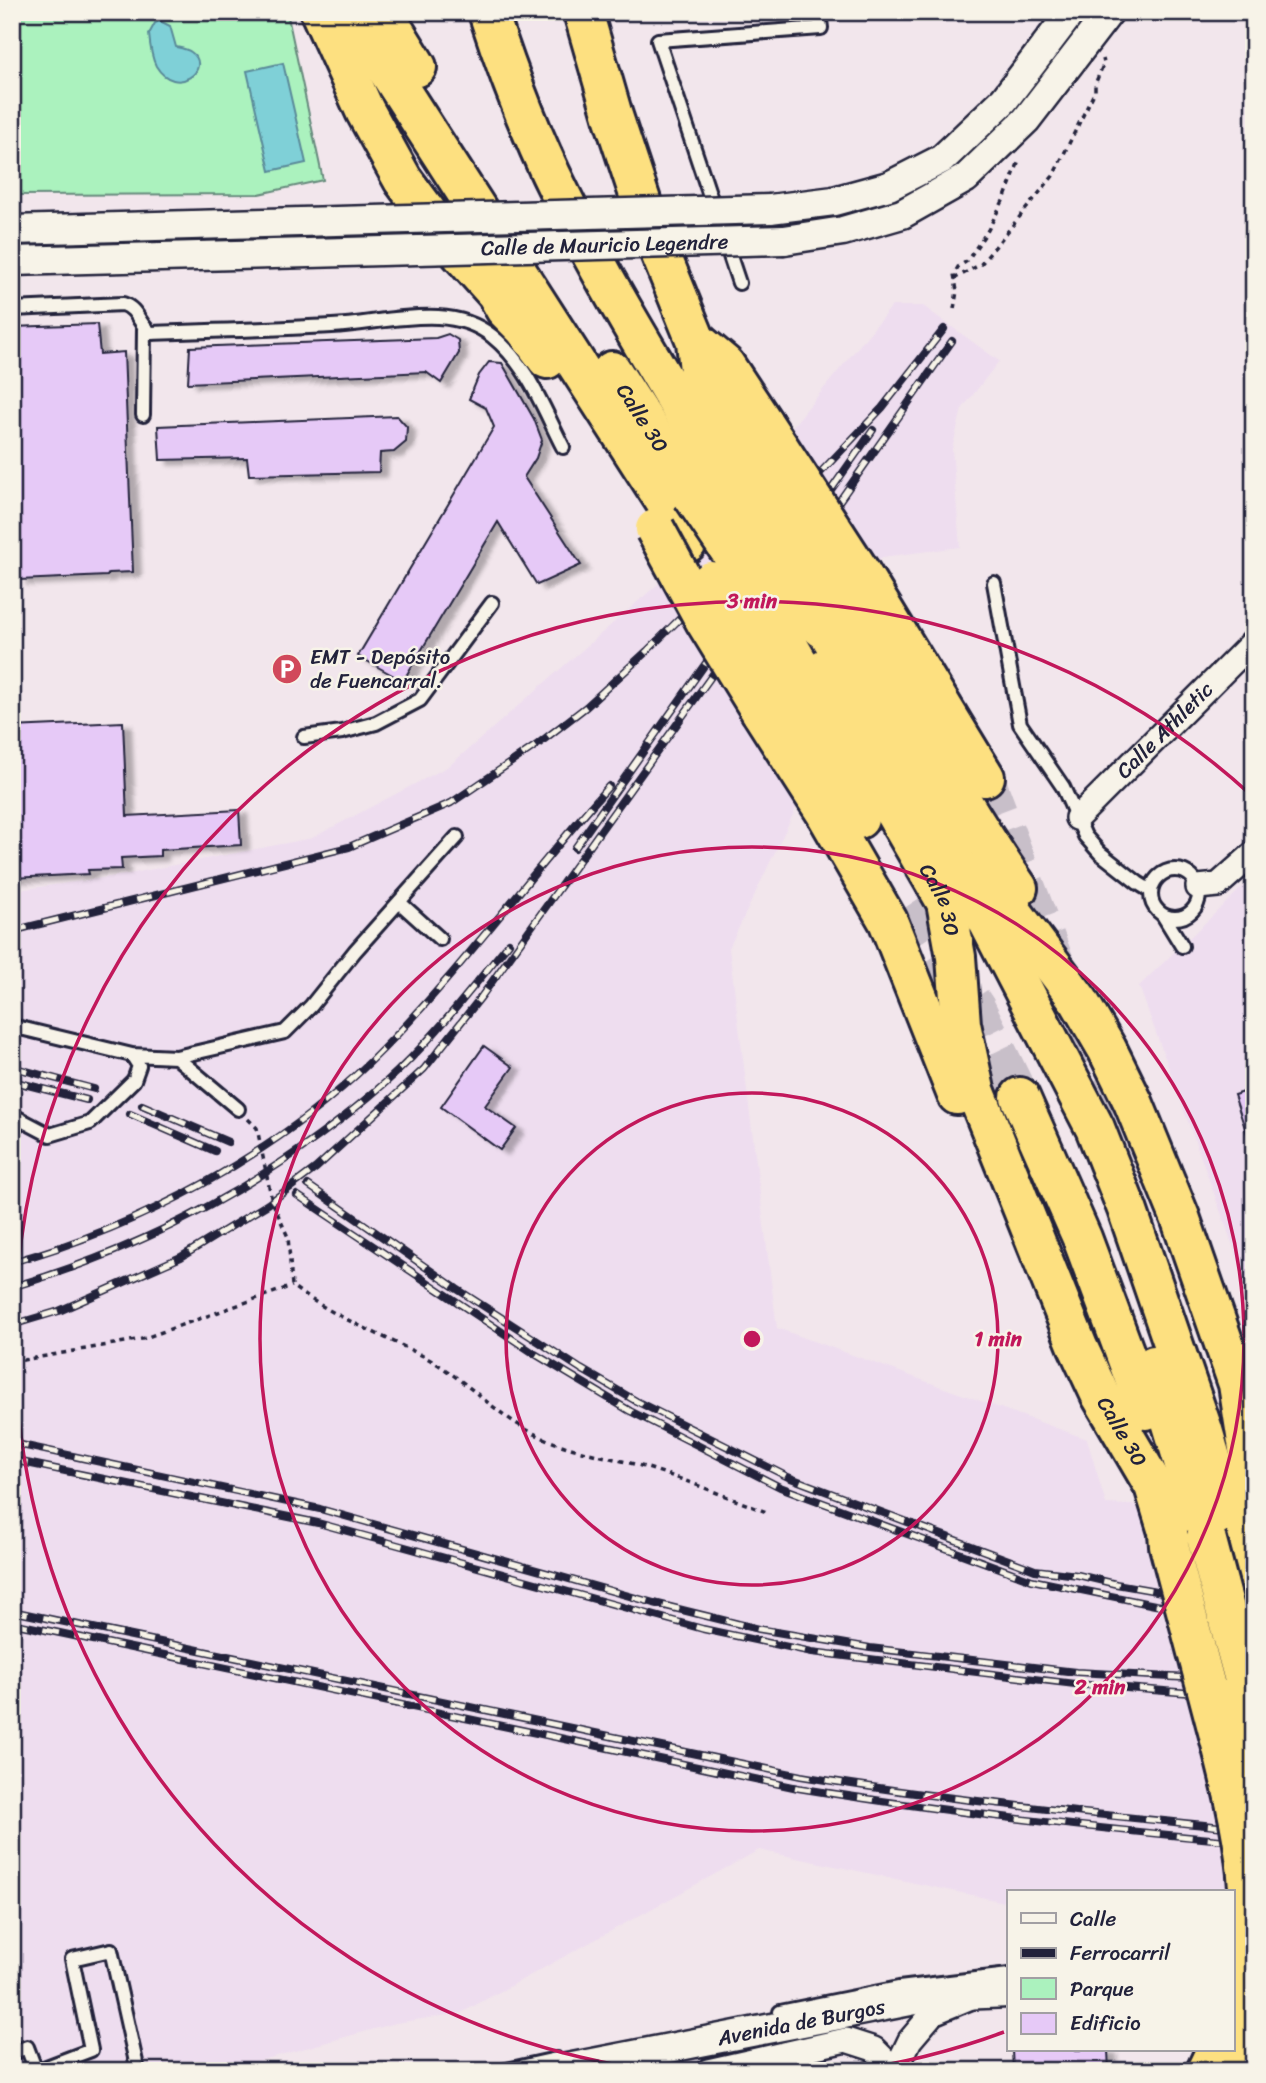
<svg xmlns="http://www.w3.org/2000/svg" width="1266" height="2083" font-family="Sriracha,sans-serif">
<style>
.built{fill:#eeddef}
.green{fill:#abf2be;stroke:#668a7c;stroke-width:2}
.water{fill:#7fd0d7;stroke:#5a8a99;stroke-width:2}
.building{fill:#e6c9f7;stroke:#22223b;stroke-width:2;filter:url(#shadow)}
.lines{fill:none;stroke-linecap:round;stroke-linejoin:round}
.motorway-tunnel{stroke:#c8bfc9;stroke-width:38;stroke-dasharray:38 19;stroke-linecap:butt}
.service-casing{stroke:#22223b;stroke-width:18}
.minor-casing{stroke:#22223b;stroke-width:28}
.tertiary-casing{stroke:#22223b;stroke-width:33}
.motorway-casing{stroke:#22223b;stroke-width:44}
.path{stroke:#22223b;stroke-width:3.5;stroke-dasharray:5 5;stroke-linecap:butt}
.service{stroke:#f7f3e8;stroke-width:12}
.minor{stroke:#f7f3e8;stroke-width:23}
.tertiary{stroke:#f7f3e8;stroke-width:28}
.motorway{stroke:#fde080;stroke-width:38}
.rail-casing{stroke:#22223b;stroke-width:8}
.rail{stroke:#f7f3e8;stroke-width:5;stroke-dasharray:16;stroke-linecap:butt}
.service-bridge-casing{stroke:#22223b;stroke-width:18;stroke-linecap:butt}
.tertiary-bridge-casing{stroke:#22223b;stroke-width:33;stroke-linecap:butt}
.motorway-bridge-casing{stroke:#22223b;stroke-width:44;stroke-linecap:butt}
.service-bridge{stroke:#f7f3e8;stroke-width:12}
.tertiary-bridge{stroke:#f7f3e8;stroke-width:28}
.motorway-bridge{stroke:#fde080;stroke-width:38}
.ring{fill:none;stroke:#c2185b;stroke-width:3.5}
.labels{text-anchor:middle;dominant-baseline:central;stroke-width:5;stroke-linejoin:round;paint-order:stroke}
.street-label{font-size:21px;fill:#22223b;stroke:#f7f3e8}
.poi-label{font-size:21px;fill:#22223b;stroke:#f7f3e8;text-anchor:start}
.centre{fill:#c2185b;stroke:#f7f3e8;stroke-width:3.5}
.ring-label{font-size:21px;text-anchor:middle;font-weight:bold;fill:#c2185b;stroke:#f7f3e8;stroke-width:5;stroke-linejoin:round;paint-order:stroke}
</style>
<defs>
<filter id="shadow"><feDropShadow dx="8" dy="4.5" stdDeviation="2" flood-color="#0004"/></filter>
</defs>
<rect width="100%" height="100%" fill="#f2e6ec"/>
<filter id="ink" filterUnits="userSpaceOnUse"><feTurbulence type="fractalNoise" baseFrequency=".0143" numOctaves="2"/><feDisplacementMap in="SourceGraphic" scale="14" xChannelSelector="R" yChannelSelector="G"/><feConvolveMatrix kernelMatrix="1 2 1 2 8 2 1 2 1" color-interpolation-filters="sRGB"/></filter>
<g filter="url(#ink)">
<!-- built -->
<path class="built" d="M 892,306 L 923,306 L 999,361 L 962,409 L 952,449 L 960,547 L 882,557 L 870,576 L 798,804 L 729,948 L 777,1328 L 1087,1439 L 1106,1504 L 1254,1510 L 1254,1904 L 1233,1892 L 1009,1892 L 1009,1903 L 759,1850 L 461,2013 L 396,2023 L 223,2071 L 12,2071 L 12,891 L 123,875 L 312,838 L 449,766 L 673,571 Z
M 1254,876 L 1254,1304 L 1139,986 Z"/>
<!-- green -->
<path class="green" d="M 12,12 L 287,12 L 323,180 L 259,194 L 12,195 Z"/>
<!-- water -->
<path class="water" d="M 160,21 L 170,26 L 176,47 C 181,48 187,49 191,52 C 214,68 176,99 156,66 C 151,57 150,45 149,34 L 155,23 Z
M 283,63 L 306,163 L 270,171 L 247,71 Z"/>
<!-- building -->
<path class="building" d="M 97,324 L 100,354 L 124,352 L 133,572 L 109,573 L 107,576 L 19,580 L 12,427 L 12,327 Z
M 448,334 L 458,340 L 459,353 L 441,383 L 426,372 L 188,383 L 190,347 L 436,338 Z
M 489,362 L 502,363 L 534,419 L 542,440 L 536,458 L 524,477 L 581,565 L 537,585 L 498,522 L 403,681 L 358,656 L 494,427 L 486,408 L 469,399 L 479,375 Z
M 397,416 L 407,427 L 406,442 L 394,452 L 380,453 L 379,472 L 249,475 L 247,458 L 160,460 L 158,426 Z
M 123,722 L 127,816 L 239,810 L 241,845 L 160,850 L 160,856 L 121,858 L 122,869 L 88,870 L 89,874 L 12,878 L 12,727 Z
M 484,1046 L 513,1067 L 485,1106 L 516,1128 L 500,1150 L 441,1107 Z
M 1254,1089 L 1254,1146 L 1251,1146 L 1234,1095 Z
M 1012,2050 L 1108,2050 L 1109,2071 L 1013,2071 Z"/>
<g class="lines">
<!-- motorway-tunnel -->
<path class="motorway-tunnel" d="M 985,777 L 1055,962
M 909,905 L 977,1009 L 1020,1097
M 1079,1025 L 1117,1124"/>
<!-- service casing -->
<g class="service-casing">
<path id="service" d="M 739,283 L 658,40 L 821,28 L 819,12
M 12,309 L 123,304 C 138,309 139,325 151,333 C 211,331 272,329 332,326 C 367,324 403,315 438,317 C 457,318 477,324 492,336 C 528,365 543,408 563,447
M 143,415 L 144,329
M 994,583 L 1020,724 L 1063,787 L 1085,836 L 1100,853 L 1138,883 L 1151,891
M 304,737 L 342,732 L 376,723 L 420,700 L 492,603
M1151 894a24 24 0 1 1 48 0a24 24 0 1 1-48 0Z
M 399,902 L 440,939
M 1163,915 L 1182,946
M 12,1026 L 132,1055 L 139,1066 L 134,1080
M 132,1055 L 176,1057 L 238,1109
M 176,1057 L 285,1032 L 311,1006 L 355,951 L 457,837
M 12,1115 L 50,1135 L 90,1123
M 780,2012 L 899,1988 L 1009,1975
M 12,2053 L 27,2047 L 36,2071
M 36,2071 L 91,2050 L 72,1959 L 111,1950 L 138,2071
M 502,2071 L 556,2059"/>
</g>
<!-- minor casing -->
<g class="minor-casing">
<g id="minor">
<path id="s1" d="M 1077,818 L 1254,641"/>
<path d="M 1198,887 L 1218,885 L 1254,853"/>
<path d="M 708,2071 L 846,2040 L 874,2049 L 895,2070"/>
<path d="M 895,2071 L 910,2040 L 933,2013 L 969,1998"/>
</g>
</g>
<!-- tertiary casing -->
<g class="tertiary-casing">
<g id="tertiary">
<path d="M 770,209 L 834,201 L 889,186 L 942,159 L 1004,100 L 1071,12"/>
<path d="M 784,240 L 843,231 L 902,214 L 966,178 L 1026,120 L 1109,12"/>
<path id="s2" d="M 552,2071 L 936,1996 L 1009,1993"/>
</g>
</g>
<!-- motorway casing -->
<g class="motorway-casing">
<g id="motorway">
<path d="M 320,12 L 365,111 L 403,180 L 444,235 L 496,293 L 505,309 L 524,328 L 547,359"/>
<path d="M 350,12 L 673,514 L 687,543"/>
<path d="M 383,12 L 417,67"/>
<path d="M 488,12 C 508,74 532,137 561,195 C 607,289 664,379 717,469"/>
<path d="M 583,12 L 613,116 L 650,228 L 696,341 L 699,371 L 741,446"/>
<path d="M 700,344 L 725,365 L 764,424"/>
<path id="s3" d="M 612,371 L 692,495"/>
<path d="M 861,573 L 985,777"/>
<path d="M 844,600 C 902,695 954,796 1018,888"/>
<path d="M 822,628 L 968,883 L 1095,1128 L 1127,1209 L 1203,1430 L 1254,1606"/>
<path id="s4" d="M 798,662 L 869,769 L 946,902 L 956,957 L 961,1024 L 975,1090 L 1078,1347 L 1100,1394 L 1154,1486 L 1168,1532"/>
<path d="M 779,687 L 859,819"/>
<path d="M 761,712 L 825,812 L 888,921 L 957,1095"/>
<path d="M 985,871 L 995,888 L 1079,1001 L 1107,1049 L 1133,1102 L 1180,1217 L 1238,1384 L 1254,1487"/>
<path d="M 1020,1097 L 1082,1238 L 1146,1410"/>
<path d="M 1154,1365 L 1206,1537"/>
<path d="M 1242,2062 L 1243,2046 L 1254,2014"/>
<path d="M 1206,2071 L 1216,2050"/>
</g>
</g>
<!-- path -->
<path class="path" d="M 954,279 L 981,264 L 1053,176 L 1095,91 L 1095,84 L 1104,63 L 1103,59
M 954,309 L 957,291 L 954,274 L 958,267 L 967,261 L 988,230 L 1005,197 L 1019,161
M 248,1119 L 257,1128 L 272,1201 L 288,1237 L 292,1286 C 333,1317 378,1333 423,1356 C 464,1377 495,1415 537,1435 C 567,1450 601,1455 634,1464 C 680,1477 724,1496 769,1513
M 12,1362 L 142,1339 L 292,1286"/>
<!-- service -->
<use href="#service" class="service"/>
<!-- minor -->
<use href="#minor" class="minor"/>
<!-- tertiary -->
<use href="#tertiary" class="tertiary"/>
<!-- motorway -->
<use href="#motorway" class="motorway"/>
<!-- rail casing -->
<g class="rail-casing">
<path id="rail" d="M 800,494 L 882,408 L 944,329
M 814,514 L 873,430
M 821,527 L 952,341
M 575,848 L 730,629
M 12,931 L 349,847 L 451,803 L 538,744 L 586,707 L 647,651 L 710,589
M 12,1067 L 94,1089
M 12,1081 L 87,1100
M 142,1105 L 228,1142
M 130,1114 L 215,1151
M 308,1185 L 457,1289 L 581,1369 L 636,1401 L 788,1477 L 1035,1570 L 1078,1575 L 1116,1584 L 1254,1608
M 297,1195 L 535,1354 L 630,1411 L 780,1487 L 1032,1580 L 1155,1605 L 1254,1619
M 12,1262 C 141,1226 273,1156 370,1062 C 457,977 528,876 609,786
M 12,1287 C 150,1247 278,1177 386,1082 C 432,1041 470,990 509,943
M 12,1325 L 59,1311 L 181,1257 L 268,1204 L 316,1168 L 424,1069 L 481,997 L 738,639
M 12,1443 L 320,1509 L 654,1603 L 759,1629 L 870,1648 L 1076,1672 L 1190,1678 L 1254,1684
M 12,1460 L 318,1523 L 703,1629 L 812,1652 L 1075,1684 L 1254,1698
M 12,1611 L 801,1776 C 951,1801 1102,1815 1254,1830
M 12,1623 L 798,1788 C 949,1813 1101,1829 1254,1843"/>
</g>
<!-- rail -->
<use href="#rail" class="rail"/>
<!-- service-bridge casing -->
<g class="service-bridge-casing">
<path id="service-bridge" d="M 90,1123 L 134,1080"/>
</g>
<!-- tertiary-bridge casing -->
<g class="tertiary-bridge-casing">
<g id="tertiary-bridge">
<path d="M 12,230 L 770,209"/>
<path id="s5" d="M 12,261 L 784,240"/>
</g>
</g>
<!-- motorway-bridge casing -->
<g class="motorway-bridge-casing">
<path id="motorway-bridge" d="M 764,424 L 861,573
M 741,446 L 844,600
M 717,469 L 822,628
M 692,495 L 755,588 L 798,662
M 655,529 L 705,621 L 761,712
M 711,581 L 779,687
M 1168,1532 L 1169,1546 C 1185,1608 1202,1670 1218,1732 C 1241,1822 1266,1917 1233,2007
M 1206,1537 L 1254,1718
M 1237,1695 L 1254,1755"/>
</g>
<!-- service-bridge -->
<use href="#service-bridge" class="service-bridge"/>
<!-- tertiary-bridge -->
<use href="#tertiary-bridge" class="tertiary-bridge"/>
<!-- motorway-bridge -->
<use href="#motorway-bridge" class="motorway-bridge"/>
</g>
</g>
<!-- distance rings -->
<g class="ring">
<circle cx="752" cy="1339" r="246"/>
<circle cx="752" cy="1339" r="492"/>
<path d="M1004 2032A738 738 0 0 1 848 2071M656 2071A738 738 0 1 1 1251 795"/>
</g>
<!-- icons -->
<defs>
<g id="parking-disc" transform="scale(1.575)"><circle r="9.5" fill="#d1495b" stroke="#f7f3e8"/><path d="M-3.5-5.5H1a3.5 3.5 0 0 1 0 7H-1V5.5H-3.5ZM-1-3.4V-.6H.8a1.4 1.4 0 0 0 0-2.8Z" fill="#fff"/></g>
</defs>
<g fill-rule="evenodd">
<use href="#parking-disc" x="287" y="669"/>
</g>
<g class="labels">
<!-- street labels -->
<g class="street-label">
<text stroke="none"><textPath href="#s5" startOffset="593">Calle de Mauricio Legendre</textPath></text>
<text stroke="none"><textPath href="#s3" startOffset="56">Calle 30</textPath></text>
<text stroke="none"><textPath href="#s1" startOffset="124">Calle Athletic</textPath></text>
<text stroke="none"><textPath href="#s4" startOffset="278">Calle 30</textPath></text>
<text stroke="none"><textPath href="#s4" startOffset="845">Calle 30</textPath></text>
<text stroke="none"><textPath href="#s2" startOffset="254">Avenida de Burgos</textPath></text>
</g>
<!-- poi labels -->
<g class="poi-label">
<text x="310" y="657">EMT - Depósito<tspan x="310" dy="24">de Fuencarral.</tspan></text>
</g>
</g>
<circle cx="752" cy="1339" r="10" class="centre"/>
<g class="ring-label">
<text x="752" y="608">3 min</text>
<text x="998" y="1346">1 min</text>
<text x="1100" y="1694">2 min</text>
</g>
<!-- margin -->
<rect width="1266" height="2083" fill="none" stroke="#f7f3e8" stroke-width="42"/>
<rect x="21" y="21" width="1224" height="2041" fill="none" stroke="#22223b" stroke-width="2.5" filter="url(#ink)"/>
<!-- legend -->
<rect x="1007" y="1890" width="228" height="161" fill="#f7f3e8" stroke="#a29fa3" stroke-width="2"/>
<rect x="1021" y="1913" width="35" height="10" fill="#f7f3e8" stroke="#a29fa3" stroke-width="2"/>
<text x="1070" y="1926" font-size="21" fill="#22223b">Calle</text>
<rect x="1021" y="1948" width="35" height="10" fill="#22223b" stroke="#a29fa3" stroke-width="2"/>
<text x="1070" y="1960" font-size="21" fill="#22223b">Ferrocarril</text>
<rect x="1021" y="1978" width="35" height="21" fill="#abf2be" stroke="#a29fa3" stroke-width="2"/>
<text x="1070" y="1996" font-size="21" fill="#22223b">Parque</text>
<rect x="1021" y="2013" width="35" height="21" fill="#e6c9f7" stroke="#a29fa3" stroke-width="2"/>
<text x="1070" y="2030" font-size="21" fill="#22223b">Edificio</text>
</svg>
